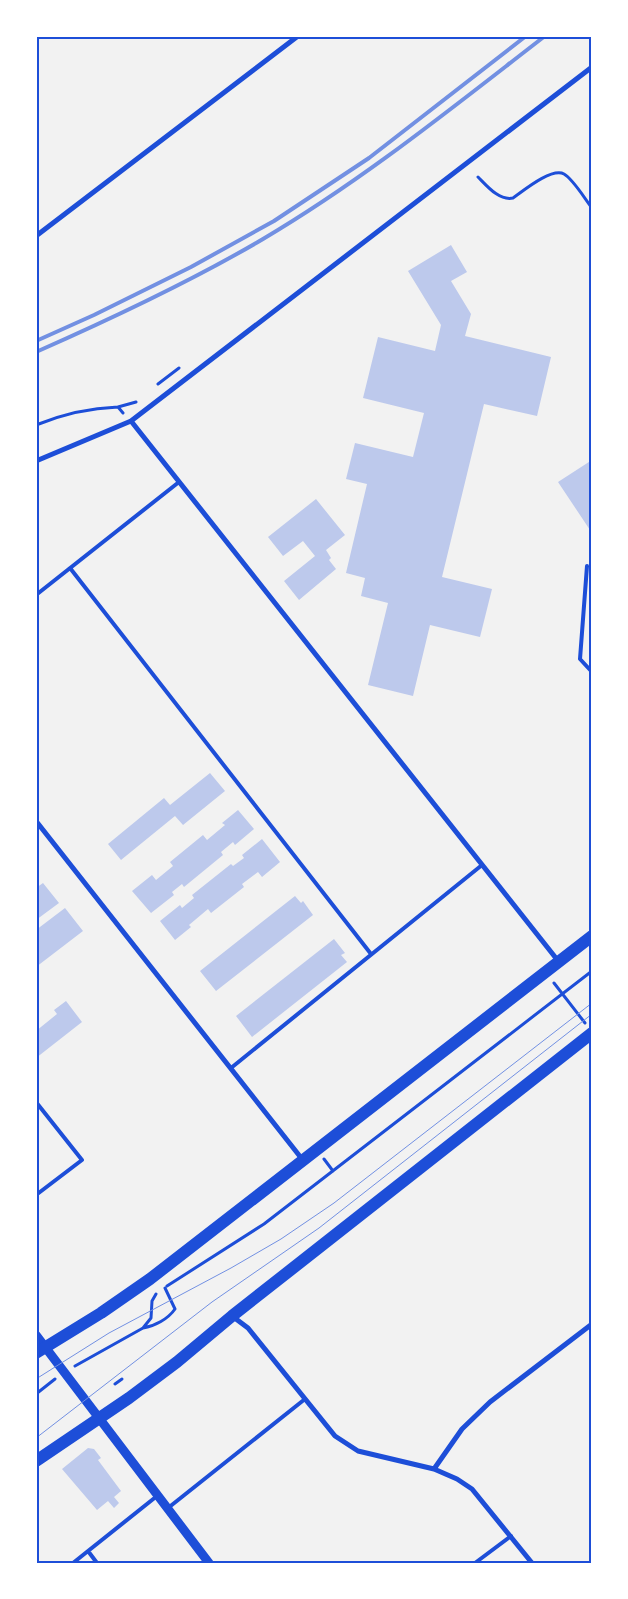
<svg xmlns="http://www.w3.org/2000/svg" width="628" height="1599" font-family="Montserrat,sans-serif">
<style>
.building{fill:#bdc9ec}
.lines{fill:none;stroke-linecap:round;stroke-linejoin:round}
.path{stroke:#1d4ed8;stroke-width:3}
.service{stroke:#1d4ed8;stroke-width:4}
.minor{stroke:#1d4ed8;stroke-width:5}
.tertiary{stroke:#1d4ed8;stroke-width:9}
.trunk{stroke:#1d4ed8;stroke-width:12}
.tram{stroke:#7290e2;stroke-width:1}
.rail{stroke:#7290e2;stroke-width:4}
.neatline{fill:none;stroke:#1d4ed8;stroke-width:2}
</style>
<rect width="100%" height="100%" fill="#f2f2f2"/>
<!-- building -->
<path class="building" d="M 451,245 L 467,272 L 451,281 L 471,314 L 465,336 L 551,357 L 537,416 L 484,404 L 442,577 L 492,589 L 480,637 L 430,625 L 413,696 L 368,685 L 388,603 L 361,596 L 365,578 L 346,573 L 367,484 L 346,479 L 355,443 L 413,457 L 424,413 L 363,398 L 378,337 L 435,351 L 441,325 L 408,271 Z
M 592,460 L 592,533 L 558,482 Z
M 316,499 L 345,535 L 326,550 L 331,558 L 329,560 L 336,569 L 299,600 L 284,581 L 315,556 L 303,541 L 283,556 L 268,537 Z
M 210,773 L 225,791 L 183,825 L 175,816 L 121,860 L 108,844 L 164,798 L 170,805 Z
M 238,810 L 254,829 L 235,845 L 233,842 L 221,852 L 223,855 L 184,887 L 182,884 L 172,892 L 174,895 L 151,913 L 132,891 L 152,875 L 156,880 L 173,866 L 170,862 L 203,835 L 207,840 L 225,825 L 222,823 Z
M 262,839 L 280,862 L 262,877 L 258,872 L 242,884 L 244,887 L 211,913 L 208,909 L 189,925 L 191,927 L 175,940 L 160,921 L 180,905 L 182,908 L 194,898 L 192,895 L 231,864 L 233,866 L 244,858 L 242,855 Z
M 43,883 L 59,903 L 36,920 L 36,888 Z
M 295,896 L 301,903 L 303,901 L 313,915 L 216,991 L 200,971 Z
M 65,908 L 83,931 L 36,967 L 36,930 Z
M 334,939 L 345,953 L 341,955 L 347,962 L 252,1037 L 236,1016 Z
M 66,1001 L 82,1022 L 36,1058 L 36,1031 L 57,1014 L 54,1010 Z
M 88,1448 L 94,1449 L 101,1458 L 98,1460 L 121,1491 L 114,1497 L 119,1503 L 114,1508 L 108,1501 L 97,1510 L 62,1469 Z"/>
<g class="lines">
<!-- path -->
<path class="path" d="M 478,177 C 487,186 499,201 513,198 C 523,191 552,167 564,174 C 573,179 585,199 592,208
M 158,384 L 179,368
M 118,407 L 136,402
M 36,425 C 63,414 89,408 118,407 L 123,413
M 554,983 L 585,1023
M 324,1159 L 333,1171
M 167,1286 L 264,1224 L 592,971
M 143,1328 L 151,1318 L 152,1301 L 156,1294
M 75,1366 L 143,1328 C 155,1326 168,1319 175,1309 L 165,1288
M 115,1384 L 122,1379
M 36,1394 L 55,1379"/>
<!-- service -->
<path class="service" d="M 587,566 L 580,659 L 592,672
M 70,568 L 371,954
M 36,595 L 179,482
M 231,1068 L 482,865
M 36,1102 L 82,1160 L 36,1195
M 168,1508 L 305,1399
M 88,1551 L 97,1563
M 73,1563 L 157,1496
M 475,1563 L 511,1536"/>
<!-- minor -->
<path class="minor" d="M 36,236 L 298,36
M 131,421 L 559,962
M 36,461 L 131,421 L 592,67
M 36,821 L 302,1159
M 232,1316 L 248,1328 L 335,1436 L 358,1451 L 434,1469 L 457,1479 L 472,1489 L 532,1563
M 434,1469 L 462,1429 L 490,1402 L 592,1324"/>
<!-- tertiary -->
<path class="tertiary" d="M 36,1335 L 209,1563"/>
<!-- trunk -->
<path class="trunk" d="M 36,1353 L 101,1313 L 150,1279 L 592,936
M 36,1461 L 129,1398 L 177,1362 L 232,1316 L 592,1033"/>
<!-- tram -->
<path class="tram" d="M 36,1379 L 109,1333 L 231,1268 L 281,1239 L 334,1203 L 592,1003
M 36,1438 L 212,1302 L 319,1228 L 592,1014"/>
<!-- rail -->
<path class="rail" d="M 36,341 L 94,315 L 191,267 L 274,221 L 369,158 L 526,36
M 36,352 C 113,318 190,282 263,239 C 363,180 453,107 545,36"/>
</g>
<!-- border -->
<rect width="628" height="1599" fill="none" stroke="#ffffff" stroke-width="75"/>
<rect x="38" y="38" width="552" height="1524" class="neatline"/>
</svg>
